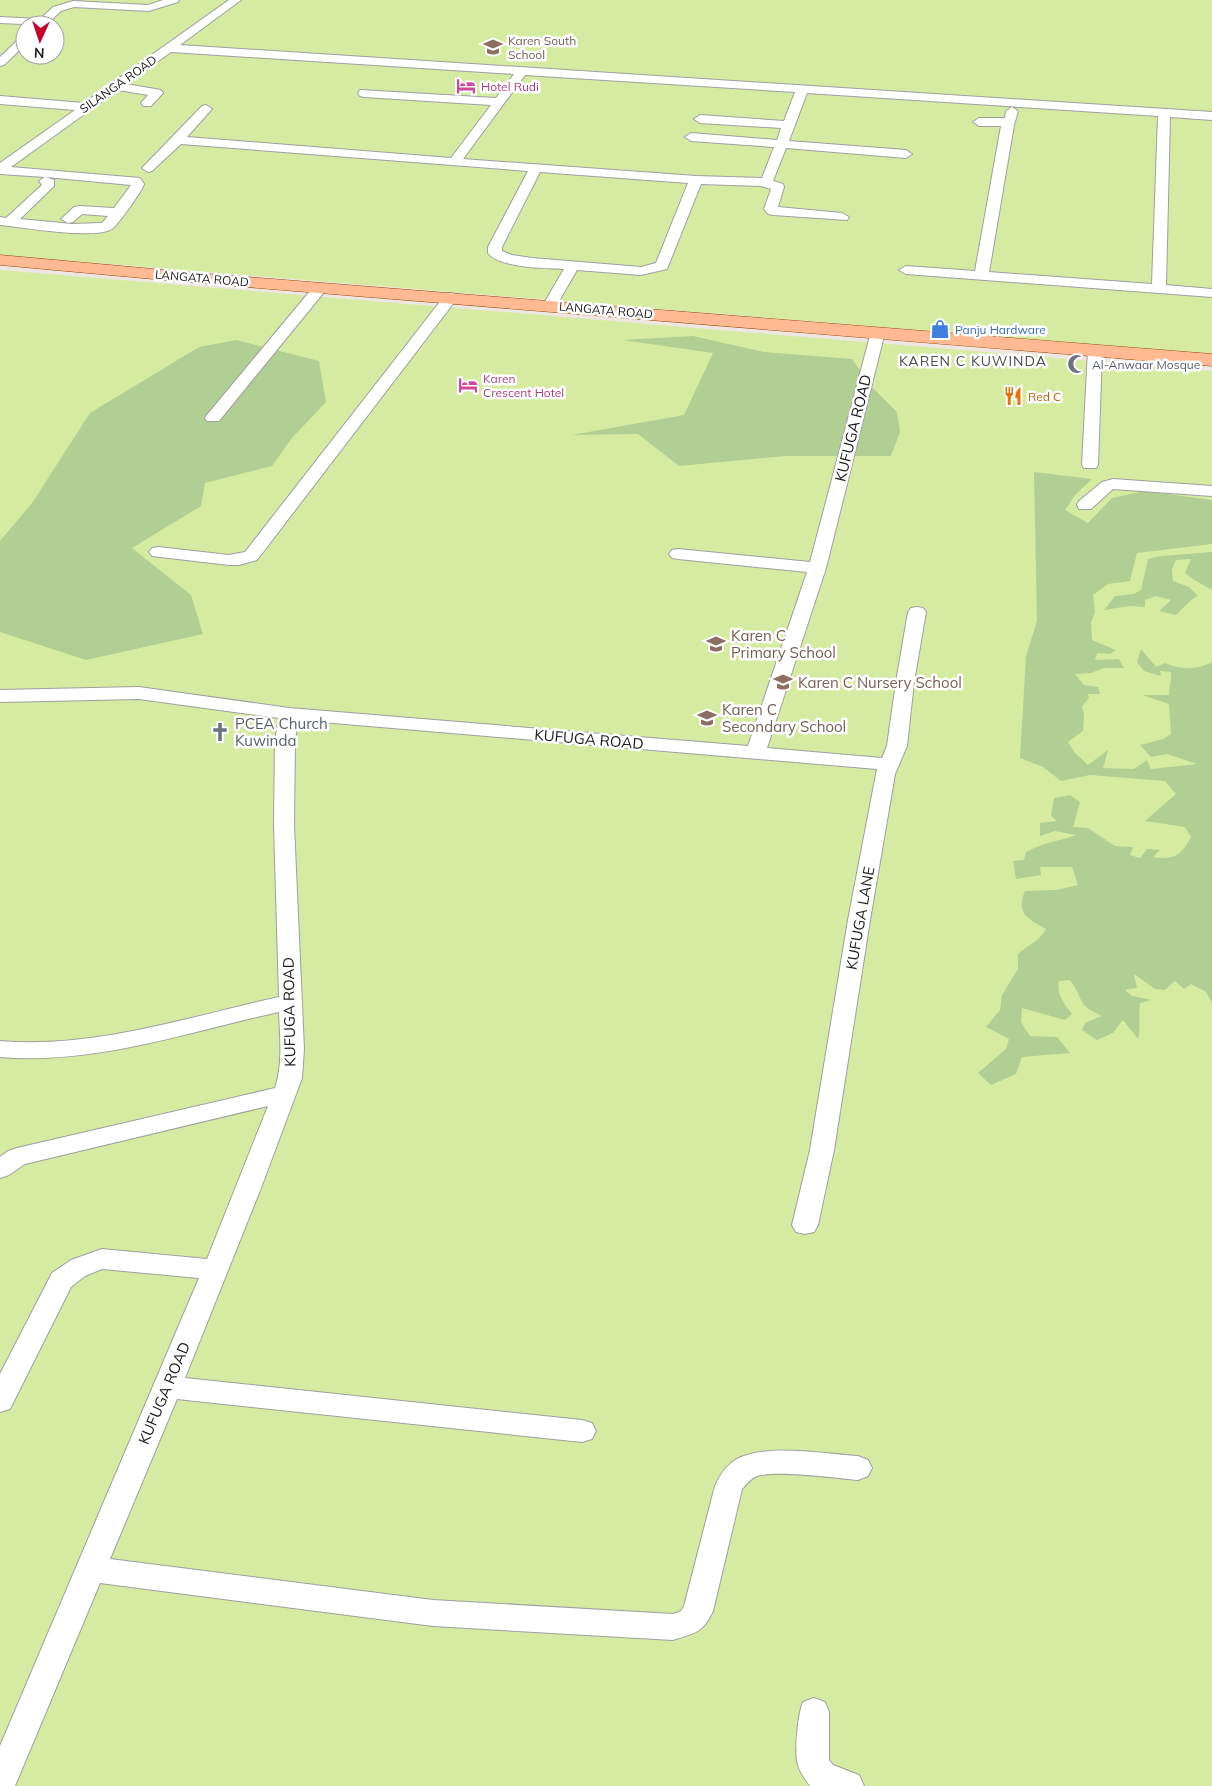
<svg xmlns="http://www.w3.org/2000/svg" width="1212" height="1786" font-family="Mulish,sans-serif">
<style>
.grass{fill:#d6eba2;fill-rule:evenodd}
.forest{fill:#b1cf92}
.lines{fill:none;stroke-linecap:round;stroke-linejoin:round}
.minor-casing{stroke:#9f9f9f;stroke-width:2}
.major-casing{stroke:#934300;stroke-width:1}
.minor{fill:#fff;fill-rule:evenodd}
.major{fill:#ffba94;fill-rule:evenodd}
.labels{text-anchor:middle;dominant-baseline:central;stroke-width:5;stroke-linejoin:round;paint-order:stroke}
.far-education-label{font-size:12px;fill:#785e54;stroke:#fff;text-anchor:start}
.far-street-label{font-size:12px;fill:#1b1b1b;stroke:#fff}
.far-hotel-label{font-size:12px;fill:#b23c85;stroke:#fff;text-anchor:start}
.far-shop-label{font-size:12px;fill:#366cbe;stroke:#fff;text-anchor:start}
.far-worship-label{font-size:12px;fill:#5b616d;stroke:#fff;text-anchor:start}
.far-food-label{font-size:12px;fill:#c56008;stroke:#fff;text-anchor:start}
.far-neighbourhood-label{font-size:14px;letter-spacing:1px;fill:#4e4e4e;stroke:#fff}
.street-label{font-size:15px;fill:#1b1b1b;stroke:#fff}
.education-label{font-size:15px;fill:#785e54;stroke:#fff;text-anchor:start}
.worship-label{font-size:15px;fill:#5b616d;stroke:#fff;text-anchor:start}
</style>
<rect width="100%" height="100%" fill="#eee6e0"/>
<!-- grass -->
<path class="grass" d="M 0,0 L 1212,0 L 1212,354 L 0,255 ZM 25,25 L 55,25 L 55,55 L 25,55 Z
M 0,270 L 1212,371 L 1212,1786 L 0,1786 Z"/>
<!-- forest -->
<path class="forest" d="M 693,336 L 764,352 L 852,359 L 872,387 L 897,412 L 900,432 L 891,456 L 785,456 L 679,466 L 638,434 L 572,435 L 684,415 L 713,353 L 622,340 Z
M 236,340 L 319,361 L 326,402 L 292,438 L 272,466 L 205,483 L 201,506 L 132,548 L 191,595 L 203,634 L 86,660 L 0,632 L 0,541 L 32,503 L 90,413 L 199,347 Z
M 1034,472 L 1092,479 L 1075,495 L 1065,510 L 1088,523 L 1112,498 L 1144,491 L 1212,500 L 1212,544 L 1137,553 L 1130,581 L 1108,584 L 1093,595 L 1095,612 L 1091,623 L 1092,640 L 1116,650 L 1110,654 L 1097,653 L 1095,660 L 1119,659 L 1124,668 L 1104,668 L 1091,673 L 1075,674 L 1084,685 L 1098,687 L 1100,694 L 1088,694 L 1089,698 L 1082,706 L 1084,715 L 1083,731 L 1068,742 L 1075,753 L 1088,765 L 1108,750 L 1103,768 L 1134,769 L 1147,760 L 1151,769 L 1197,764 L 1167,754 L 1151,757 L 1140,745 L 1163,739 L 1171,734 L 1169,704 L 1142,695 L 1169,695 C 1169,687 1172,680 1171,672 L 1160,671 L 1161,676 L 1144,671 L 1137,662 L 1141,649 L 1156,667 L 1165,663 C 1179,670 1199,670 1212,662 L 1212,1003 L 1206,992 L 1191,984 L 1184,989 L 1175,981 L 1165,990 L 1155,989 L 1134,974 L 1137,988 L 1125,990 L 1132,996 L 1152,1000 L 1140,1003 C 1138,1015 1141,1027 1138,1039 L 1123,1020 L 1113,1033 L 1097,1040 L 1082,1030 L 1085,1023 L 1102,1016 C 1075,1004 1085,1000 1070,980 L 1059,981 C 1056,994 1064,1003 1072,1014 L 1065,1020 L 1022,1008 L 1021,1022 L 1030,1036 L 1057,1037 L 1070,1053 L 1022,1057 L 1016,1074 L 991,1085 L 978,1073 L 1006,1049 L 1009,1039 L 986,1027 L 1000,1010 L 1002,995 L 1018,969 L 1018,954 C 1028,945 1041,940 1046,929 C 1029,919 1015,914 1025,891 L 1056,890 L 1078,885 L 1072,867 L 1040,867 L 1041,875 L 1016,879 L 1013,861 L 1024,860 L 1026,852 C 1044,842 1057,842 1076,835 L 1055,831 L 1040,836 L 1040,823 L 1057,821 L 1051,816 L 1054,798 L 1070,795 L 1080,802 L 1073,827 L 1088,828 L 1115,846 L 1133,847 L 1130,855 L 1140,858 L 1147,849 L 1160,850 L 1153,857 C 1174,860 1181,856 1191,837 L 1185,827 L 1145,821 L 1176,794 L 1165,781 L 1090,775 L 1061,781 L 1043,767 L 1020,758 L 1026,656 L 1037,621 Z
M 1212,552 L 1212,590 L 1196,581 L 1185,573 L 1191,559 L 1176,560 L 1172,569 L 1173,581 L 1189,587 L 1198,596 L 1191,600 L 1176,615 L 1159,611 L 1171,600 L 1156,596 L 1145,600 L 1145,607 L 1129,606 L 1104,610 L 1115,596 L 1134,594 L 1141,590 L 1148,559 L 1161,556 Z"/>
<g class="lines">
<!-- minor casing -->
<g class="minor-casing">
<path id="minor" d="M 163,0 L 179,0 L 178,2 L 149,11 L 74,7 L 61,11 L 46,25 L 0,23 L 0,17 L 40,19 L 53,7 L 73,1 L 148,5 Z
M 229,0 L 241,0 L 180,45 L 1212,112 L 1212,120 L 1170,117 L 1166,285 L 1212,289 L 1212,297 L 906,274 L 899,270 L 906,266 L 975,271 L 1001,126 L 979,126 L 973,122 L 979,118 L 1005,118 L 1006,111 L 1012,107 L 1018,111 L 1014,125 L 989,272 L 1152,284 L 1158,116 L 807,93 L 789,141 L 906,150 L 912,154 L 906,158 L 786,148 L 773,181 L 783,184 L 784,187 L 778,207 L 842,213 L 849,217 L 847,220 L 773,215 L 768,214 L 764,209 L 771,189 L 761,186 L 701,184 L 667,269 L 641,275 L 577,270 L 555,308 L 545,308 L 543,305 L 564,269 C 546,268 499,268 488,253 L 488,247 L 528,171 L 181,144 L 152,171 L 148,172 L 142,168 L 202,106 L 206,105 L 212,109 L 187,137 L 451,158 L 491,105 L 364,97 L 360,96 L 358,93 L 360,90 L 496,98 L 514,74 L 171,52 L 126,84 L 161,90 L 163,93 L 151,106 L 143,106 L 141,103 L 148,95 L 118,90 L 11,167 L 140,178 L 144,184 L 142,189 C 137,197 118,225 112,229 C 94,240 22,227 0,225 L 0,217 L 6,218 L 42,185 L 39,181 L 45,177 L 0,174 L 0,163 L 75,110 L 0,104 L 0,96 L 84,103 ZM 525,75 L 795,92 L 784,121 L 700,115 L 694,119 L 700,123 L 781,128 L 777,140 L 691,133 L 685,137 L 691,141 L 774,147 L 762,178 L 696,176 L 463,159 ZM 540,172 L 688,183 L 656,263 L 641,267 L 532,258 L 512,255 L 502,251 L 502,247 ZM 46,177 L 131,185 L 114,208 L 79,206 L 74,207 L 61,219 L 68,223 L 73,222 L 82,214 L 108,216 L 102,223 L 72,224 L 20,219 L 54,186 L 54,180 Z
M 25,36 L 25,45 L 4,65 L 0,66 L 0,57 L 21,37 Z
M 320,284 L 325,285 L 327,288 L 325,291 L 219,421 L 207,421 L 205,418 L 207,415 L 315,285 Z
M 451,293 L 456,294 L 458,297 L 456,300 L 257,560 L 239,565 L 229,565 L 152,556 L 149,552 L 152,548 L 158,547 L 229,555 L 245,552 L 446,294 Z
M 878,328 L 883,329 L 885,332 L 826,568 L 767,748 L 882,758 L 887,746 L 896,682 L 908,612 L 911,608 L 917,607 L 923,608 L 926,612 L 914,682 L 907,746 L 895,774 L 870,920 L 834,1150 L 818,1225 L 814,1232 L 805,1234 L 796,1232 L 792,1225 L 810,1150 L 848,920 L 877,769 L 298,720 L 295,740 L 294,825 L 304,1049 L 302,1078 L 261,1188 L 185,1378 L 582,1420 L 592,1423 L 596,1431 L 592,1439 L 582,1442 L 177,1399 L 110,1559 L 433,1600 L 673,1614 L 681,1611 L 684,1606 L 715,1486 C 720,1475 726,1465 737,1459 C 768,1443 824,1454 858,1456 L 868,1460 L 872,1468 L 868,1476 L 858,1480 C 833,1478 779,1470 757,1476 C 751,1478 746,1485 742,1489 L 713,1611 C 703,1633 695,1633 673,1640 L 433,1626 L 100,1583 L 15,1786 L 0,1786 L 0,1746 L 199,1278 L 102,1269 L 85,1276 L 71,1287 L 10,1409 L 0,1412 L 0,1374 L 52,1273 L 71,1260 L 102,1249 L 207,1259 L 268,1106 L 25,1164 L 9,1175 L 0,1178 L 0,1157 L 8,1151 L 17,1148 L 275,1088 C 283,1064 280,1037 279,1012 C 188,1032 95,1065 0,1057 L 0,1041 C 94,1049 188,1017 279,997 L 274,825 L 275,740 L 279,718 L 139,699 L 0,702 L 0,690 L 139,687 L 289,708 L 748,746 L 807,572 L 678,559 L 672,558 L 669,554 L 672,550 L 678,549 L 810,562 L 871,332 L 873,329 Z
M 1095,346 L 1100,347 L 1102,350 L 1098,465 L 1096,468 L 1084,468 L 1082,465 L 1088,350 L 1090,347 Z
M 1113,479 L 1212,486 L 1212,496 L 1113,489 L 1091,509 L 1079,509 L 1077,505 L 1079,501 L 1102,482 Z
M 814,1698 L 825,1702 L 829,1712 L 829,1760 L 833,1765 L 859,1775 L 864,1786 L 810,1786 C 806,1780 800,1773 798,1765 C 794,1753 798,1713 803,1702 Z"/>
</g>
<!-- major casing -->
<g class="major-casing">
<path id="major" d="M 0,255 L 197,273 L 1212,354 L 1212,366 L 197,283 L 0,265 Z"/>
</g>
<!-- minor -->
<use href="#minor" class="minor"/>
<!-- major -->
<use href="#major" class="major"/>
</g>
<!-- icons -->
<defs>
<g id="school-bare" transform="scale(1.5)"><path d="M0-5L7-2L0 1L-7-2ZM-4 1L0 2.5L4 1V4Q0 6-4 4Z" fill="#8d6e63" stroke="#fff" stroke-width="2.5" paint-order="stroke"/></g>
<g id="hotel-bare" transform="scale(1.5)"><path d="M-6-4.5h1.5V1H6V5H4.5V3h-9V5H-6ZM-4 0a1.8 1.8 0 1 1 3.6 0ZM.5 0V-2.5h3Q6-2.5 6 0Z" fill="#d1479c" stroke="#fff" stroke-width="2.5" paint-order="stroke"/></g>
<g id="shop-bare" transform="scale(1.5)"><path d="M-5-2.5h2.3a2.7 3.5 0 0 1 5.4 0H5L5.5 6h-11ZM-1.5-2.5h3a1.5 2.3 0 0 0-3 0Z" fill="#3f7fe0" stroke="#fff" stroke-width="2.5" paint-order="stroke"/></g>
<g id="mosque-bare" transform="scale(1.5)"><path d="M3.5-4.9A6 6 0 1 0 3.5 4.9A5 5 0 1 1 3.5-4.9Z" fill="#6b7280" stroke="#fff" stroke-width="2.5" paint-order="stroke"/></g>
<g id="restaurant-bare" transform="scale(1.5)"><path d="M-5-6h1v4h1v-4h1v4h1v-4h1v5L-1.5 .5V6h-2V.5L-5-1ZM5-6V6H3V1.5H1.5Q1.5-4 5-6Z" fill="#e8710a" stroke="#fff" stroke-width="2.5" paint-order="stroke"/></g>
<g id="church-bare" transform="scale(1.5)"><path d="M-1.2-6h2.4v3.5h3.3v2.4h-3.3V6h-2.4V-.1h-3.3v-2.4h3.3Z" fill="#6b7280" stroke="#fff" stroke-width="2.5" paint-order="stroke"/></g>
</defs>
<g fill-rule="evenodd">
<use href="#school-bare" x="493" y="47"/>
<use href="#hotel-bare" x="466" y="86"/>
<use href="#shop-bare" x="940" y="329"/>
<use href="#mosque-bare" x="1077" y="364"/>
<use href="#hotel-bare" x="468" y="385"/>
<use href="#restaurant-bare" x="1013" y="396"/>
<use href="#school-bare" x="716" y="644"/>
<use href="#school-bare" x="783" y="682"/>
<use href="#school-bare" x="707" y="718"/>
<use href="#church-bare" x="220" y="732"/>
</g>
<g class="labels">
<!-- far-education labels -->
<g class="far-education-label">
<text x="508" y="40">Karen South<tspan x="508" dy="14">School</tspan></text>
</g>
<!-- far-street labels -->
<g class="far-street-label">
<text transform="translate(118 84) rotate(-35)">SILANGA ROAD</text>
<text transform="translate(202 278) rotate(5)">LANGATA ROAD</text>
<text transform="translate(606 310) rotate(5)">LANGATA ROAD</text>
</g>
<!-- far-hotel labels -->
<g class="far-hotel-label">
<text x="481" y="86">Hotel Rudi</text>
<text x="483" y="378">Karen<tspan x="483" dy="14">Crescent Hotel</tspan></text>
</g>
<!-- far-shop labels -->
<g class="far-shop-label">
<text x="955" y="329">Panju Hardware</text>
</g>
<!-- far-worship labels -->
<g class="far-worship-label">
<text x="1092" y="364">Al-Anwaar Mosque</text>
</g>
<!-- far-food labels -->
<g class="far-food-label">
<text x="1028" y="396">Red C</text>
</g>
<!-- far-neighbourhood labels -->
<g class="far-neighbourhood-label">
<text x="973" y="361">KAREN C KUWINDA</text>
</g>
<!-- street labels -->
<g class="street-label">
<text transform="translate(853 428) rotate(-76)">KUFUGA ROAD</text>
<text transform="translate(589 739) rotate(5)">KUFUGA ROAD</text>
<text transform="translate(860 918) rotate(-80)">KUFUGA LANE</text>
<text transform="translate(289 1012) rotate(-91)">KUFUGA ROAD</text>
<text transform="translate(164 1393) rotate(-67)">KUFUGA ROAD</text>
</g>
<!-- education labels -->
<g class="education-label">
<text x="731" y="635">Karen C<tspan x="731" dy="17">Primary School</tspan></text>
<text x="798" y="682">Karen C Nursery School</text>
<text x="722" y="709">Karen C<tspan x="722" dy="17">Secondary School</tspan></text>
</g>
<!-- worship labels -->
<g class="worship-label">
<text x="235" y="723">PCEA Church<tspan x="235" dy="17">Kuwinda</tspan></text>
</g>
</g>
<!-- north arrow -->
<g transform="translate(40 40) rotate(183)"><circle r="24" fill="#ffffff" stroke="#a4a4a4"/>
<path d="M0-4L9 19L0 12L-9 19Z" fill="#c7002a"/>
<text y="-8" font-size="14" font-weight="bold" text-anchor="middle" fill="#1b1b1b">N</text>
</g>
</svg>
